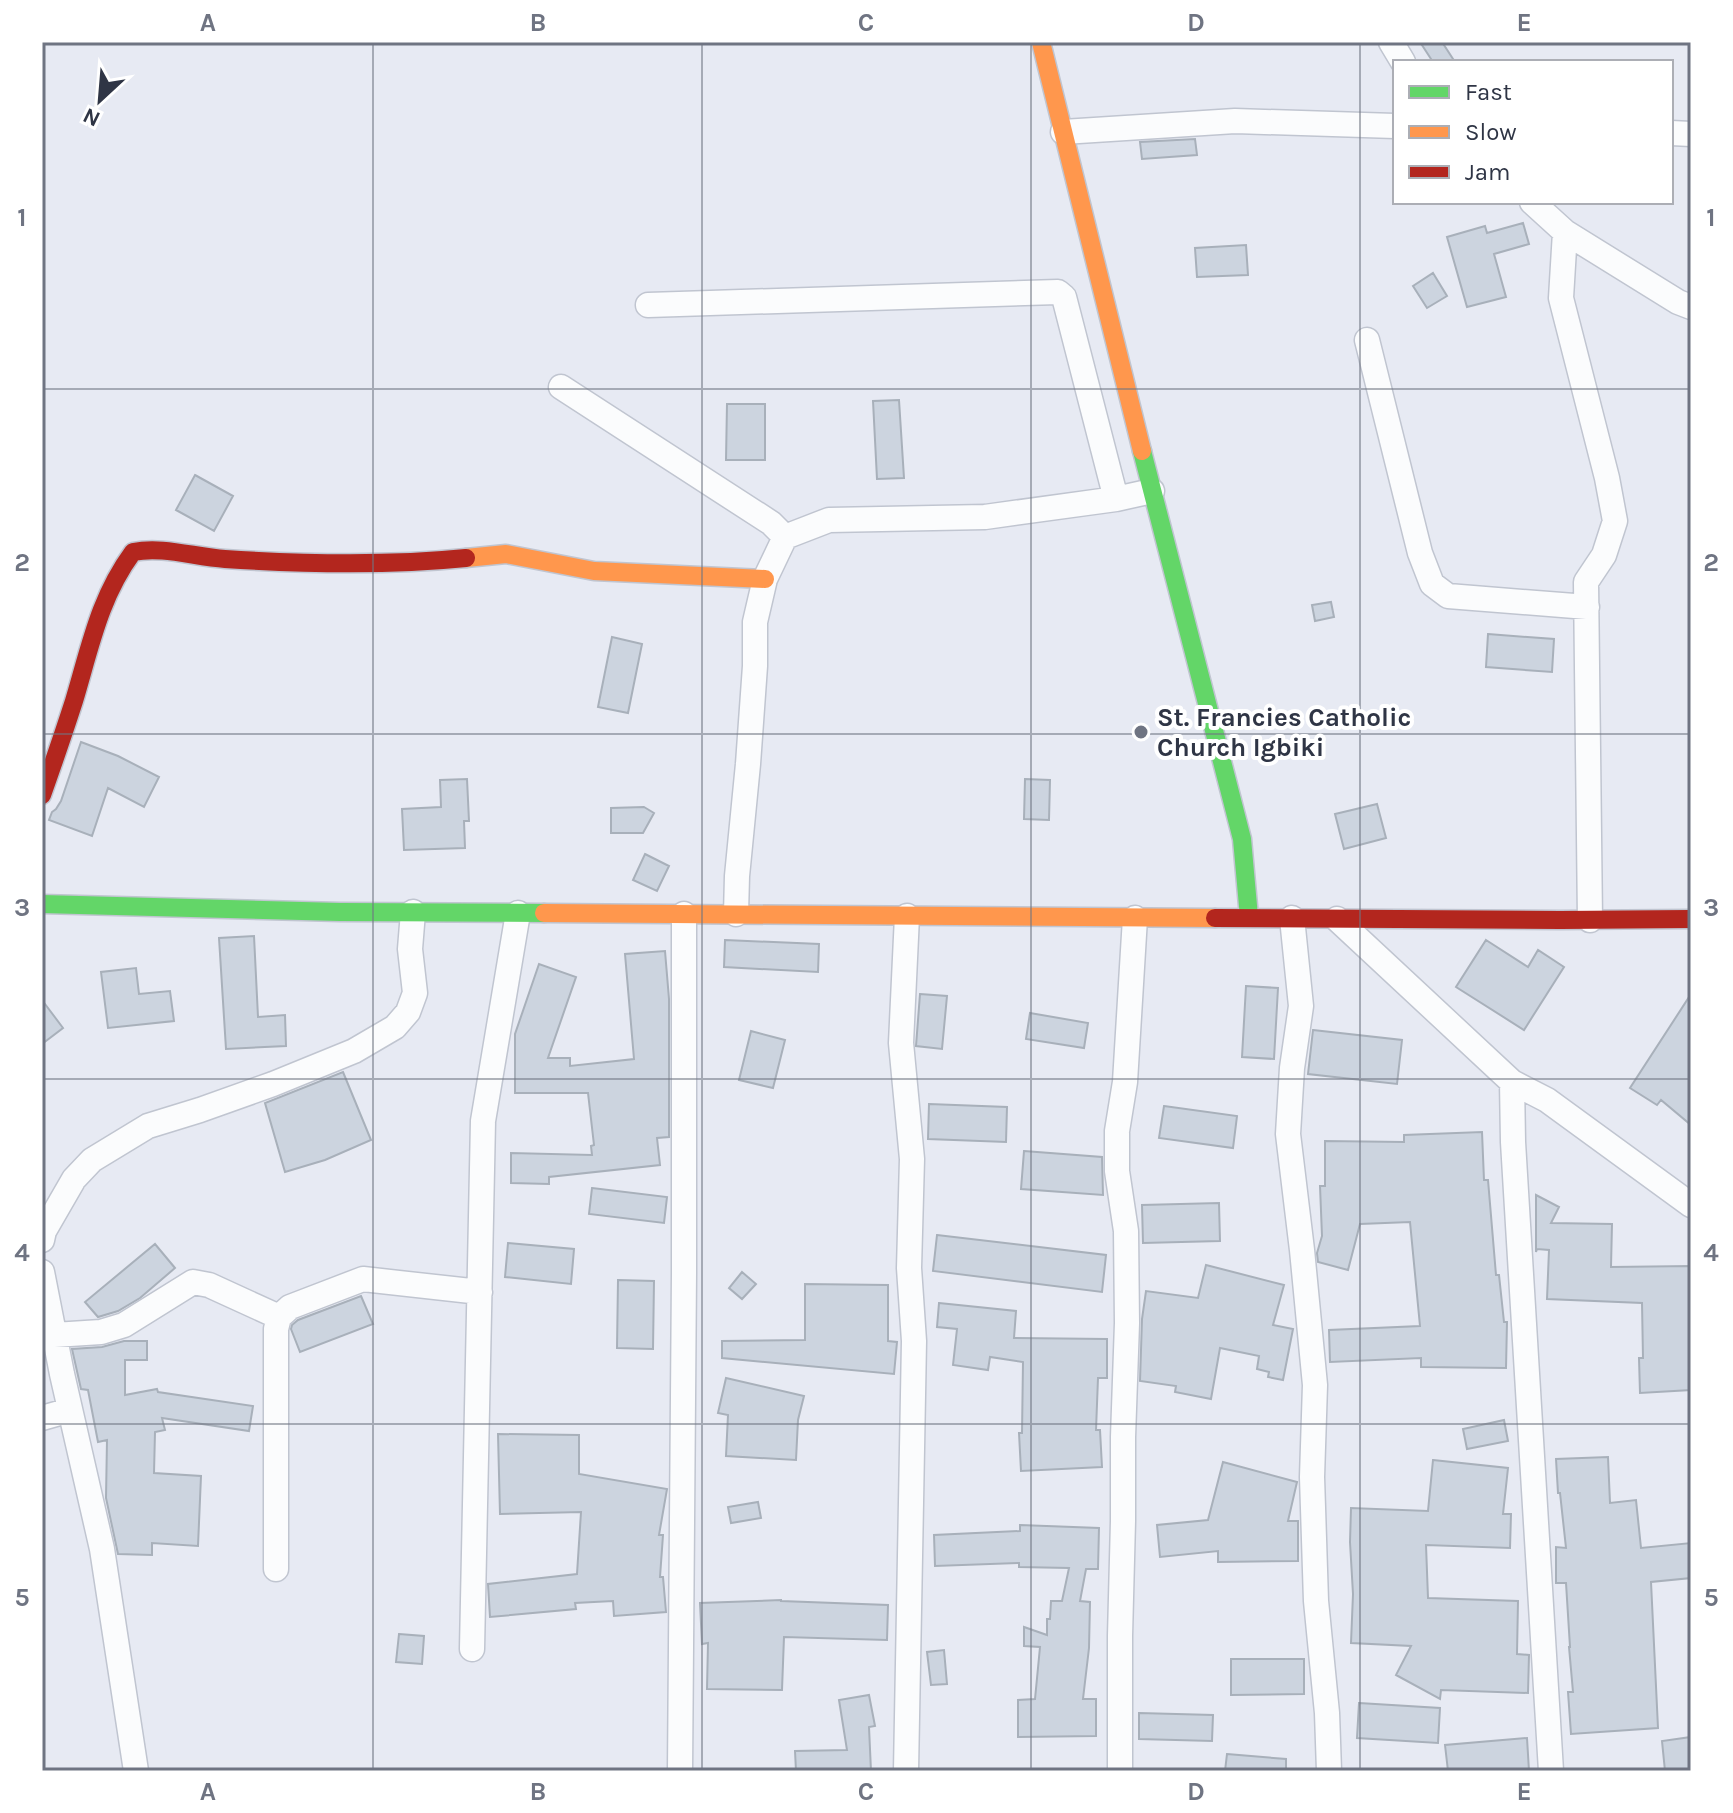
<svg xmlns="http://www.w3.org/2000/svg" width="1733" height="1813" font-family="Karla,sans-serif">
<style>
.building{fill:#ccd4df;stroke:#a8b0ba;stroke-width:2}
.lines{fill:none;stroke-linecap:round;stroke-linejoin:round}
.street-casing{stroke:#c0c5d0;stroke-width:27}
.fast-casing{stroke:#c0c5d0;stroke-width:21}
.slow-casing{stroke:#c0c5d0;stroke-width:21}
.jam-casing{stroke:#c0c5d0;stroke-width:21}
.street{stroke:#fbfcfd;stroke-width:24}
.fast{stroke:#63d668;stroke-width:18}
.slow{stroke:#ff974d;stroke-width:18}
.jam{stroke:#b3261e;stroke-width:18}
.grid{fill:none;stroke:#6f7482;stroke-width:2;stroke-opacity:0.55}
.poi-dot{fill:#6f7482;stroke:#fff;stroke-width:3}
.labels{text-anchor:middle;dominant-baseline:central;stroke-width:8;stroke-linejoin:round;paint-order:stroke}
.poi-label{font-size:26px;font-weight:bold;fill:#2f3545;stroke:#fff;text-anchor:start}
.neatline{fill:none;stroke:#6f7482;stroke-width:3}
.grid-label{font-size:26px;text-anchor:middle;font-weight:bold;fill:#6f7482}
</style>
<rect width="100%" height="100%" fill="#e7eaf3"/>
<!-- building -->
<path class="building" d="M 1420,42 L 1442,42 L 1455,62 L 1433,62 Z
M 1195,139 L 1197,155 L 1142,159 L 1140,142 Z
M 1523,223 L 1529,244 L 1494,254 L 1506,297 L 1467,307 L 1447,237 L 1485,226 L 1487,233 Z
M 1246,245 L 1248,275 L 1197,277 L 1195,248 Z
M 1433,273 L 1447,296 L 1427,308 L 1413,286 Z
M 899,400 L 904,478 L 877,479 L 873,401 Z
M 727,404 L 765,404 L 765,460 L 726,460 Z
M 195,475 L 233,496 L 214,531 L 176,510 Z
M 1331,602 L 1334,617 L 1315,621 L 1312,605 Z
M 1488,634 L 1554,639 L 1552,672 L 1486,667 Z
M 612,637 L 642,644 L 628,713 L 598,707 Z
M 81,742 L 118,756 L 159,777 L 144,807 L 108,788 L 92,836 L 49,820 L 52,812 L 56,809 L 61,801 Z
M 467,779 L 469,821 L 464,821 L 465,848 L 404,850 L 402,809 L 441,807 L 440,780 Z
M 1025,779 L 1050,780 L 1049,820 L 1024,819 Z
M 1377,804 L 1386,838 L 1344,849 L 1335,814 Z
M 644,807 L 654,813 L 643,833 L 611,833 L 611,808 Z
M 645,854 L 669,866 L 657,891 L 633,880 Z
M 254,936 L 258,1017 L 285,1015 L 286,1046 L 226,1049 L 219,938 Z
M 725,940 L 819,944 L 818,972 L 724,967 Z
M 1486,940 L 1528,967 L 1538,950 L 1564,967 L 1524,1030 L 1456,987 Z
M 665,951 L 669,999 L 669,1137 L 657,1138 L 660,1165 L 549,1177 L 549,1184 L 511,1183 L 511,1153 L 592,1155 L 591,1146 L 594,1145 L 588,1093 L 515,1093 L 515,1034 L 539,964 L 576,977 L 548,1058 L 570,1058 L 570,1066 L 634,1059 L 625,954 Z
M 136,968 L 139,994 L 170,991 L 174,1021 L 108,1028 L 101,972 Z
M 1246,986 L 1278,988 L 1274,1059 L 1242,1057 Z
M 920,994 L 947,996 L 942,1049 L 916,1046 Z
M 1691,994 L 1691,1125 L 1661,1100 L 1657,1105 L 1630,1088 Z
M 42,1000 L 63,1028 L 42,1044 Z
M 1030,1013 L 1088,1023 L 1084,1048 L 1026,1039 Z
M 1313,1030 L 1402,1040 L 1397,1084 L 1308,1074 Z
M 751,1031 L 785,1040 L 773,1088 L 739,1080 Z
M 343,1072 L 371,1140 L 325,1160 L 285,1172 L 265,1103 Z
M 929,1104 L 1007,1107 L 1006,1142 L 928,1139 Z
M 1164,1106 L 1237,1116 L 1233,1148 L 1159,1138 Z
M 1482,1132 L 1484,1180 L 1488,1180 L 1496,1275 L 1499,1275 L 1504,1322 L 1507,1322 L 1506,1368 L 1421,1367 L 1421,1358 L 1330,1362 L 1329,1330 L 1420,1326 L 1410,1222 L 1360,1224 L 1348,1270 L 1318,1262 L 1317,1253 L 1322,1236 L 1320,1186 L 1325,1186 L 1325,1141 L 1404,1142 L 1404,1135 Z
M 1024,1151 L 1102,1157 L 1103,1195 L 1021,1189 Z
M 592,1188 L 667,1197 L 664,1223 L 589,1214 Z
M 1536,1195 L 1559,1207 L 1551,1223 L 1612,1224 L 1611,1267 L 1691,1266 L 1691,1390 L 1640,1393 L 1639,1358 L 1643,1358 L 1642,1303 L 1547,1299 L 1549,1250 L 1537,1249 L 1536,1252 Z
M 1219,1203 L 1220,1241 L 1143,1243 L 1142,1205 Z
M 937,1235 L 1106,1255 L 1102,1292 L 933,1271 Z
M 508,1243 L 574,1249 L 571,1284 L 505,1277 Z
M 155,1244 L 175,1268 L 140,1298 L 118,1311 L 98,1317 L 85,1302 Z
M 1206,1265 L 1284,1285 L 1273,1325 L 1293,1329 L 1283,1380 L 1268,1377 L 1269,1372 L 1257,1369 L 1259,1356 L 1220,1348 L 1211,1399 L 1175,1392 L 1176,1386 L 1140,1381 L 1142,1319 L 1146,1291 L 1198,1298 Z
M 742,1272 L 756,1284 L 742,1299 L 729,1288 Z
M 618,1280 L 654,1281 L 653,1349 L 617,1348 Z
M 805,1284 L 888,1285 L 888,1341 L 897,1342 L 894,1374 L 722,1358 L 722,1341 L 805,1340 Z
M 361,1296 L 373,1324 L 300,1352 L 291,1329 L 292,1325 L 298,1320 Z
M 939,1303 L 1016,1311 L 1014,1338 L 1107,1339 L 1107,1378 L 1098,1378 L 1096,1430 L 1100,1430 L 1102,1467 L 1021,1471 L 1019,1433 L 1022,1433 L 1023,1362 L 990,1357 L 988,1370 L 953,1365 L 957,1329 L 937,1327 Z
M 124,1341 L 147,1341 L 147,1360 L 125,1360 L 125,1395 L 157,1389 L 158,1392 L 253,1406 L 249,1431 L 162,1418 L 165,1430 L 155,1432 L 154,1473 L 201,1476 L 198,1546 L 152,1543 L 152,1555 L 118,1554 L 106,1498 L 107,1440 L 98,1442 L 88,1390 L 81,1389 L 72,1349 L 102,1347 Z
M 726,1378 L 804,1396 L 798,1420 L 796,1460 L 726,1456 L 728,1415 L 718,1413 Z
M 1504,1420 L 1508,1441 L 1467,1449 L 1463,1429 Z
M 498,1434 L 579,1435 L 579,1474 L 667,1489 L 659,1535 L 663,1535 L 660,1577 L 663,1577 L 666,1612 L 614,1616 L 613,1601 L 575,1603 L 576,1609 L 490,1617 L 488,1584 L 577,1574 L 581,1512 L 500,1514 Z
M 1608,1457 L 1610,1503 L 1636,1500 L 1641,1548 L 1691,1543 L 1691,1578 L 1651,1582 L 1658,1728 L 1571,1734 L 1568,1692 L 1573,1692 L 1569,1647 L 1570,1647 L 1566,1583 L 1556,1583 L 1556,1547 L 1566,1548 L 1560,1493 L 1558,1493 L 1556,1459 Z
M 1433,1460 L 1508,1468 L 1503,1514 L 1511,1514 L 1510,1548 L 1426,1545 L 1428,1598 L 1518,1601 L 1517,1654 L 1529,1655 L 1528,1693 L 1441,1690 L 1440,1699 L 1396,1675 L 1411,1646 L 1351,1643 L 1353,1594 L 1350,1542 L 1351,1508 L 1428,1511 Z
M 1223,1462 L 1297,1482 L 1288,1521 L 1298,1521 L 1298,1561 L 1218,1562 L 1218,1551 L 1160,1557 L 1157,1525 L 1208,1520 Z
M 758,1502 L 761,1518 L 731,1523 L 728,1507 Z
M 1020,1525 L 1099,1528 L 1098,1569 L 1086,1569 L 1080,1601 L 1090,1602 L 1089,1648 L 1083,1699 L 1096,1699 L 1096,1736 L 1018,1737 L 1018,1700 L 1035,1699 L 1040,1647 L 1024,1646 L 1024,1627 L 1047,1635 L 1047,1619 L 1050,1619 L 1051,1601 L 1062,1601 L 1069,1568 L 1019,1567 L 1019,1563 L 935,1566 L 934,1535 L 1020,1531 Z
M 781,1600 L 781,1601 L 888,1605 L 887,1640 L 784,1637 L 782,1690 L 707,1689 L 708,1643 L 702,1644 L 700,1603 Z
M 399,1634 L 424,1636 L 422,1664 L 396,1662 Z
M 944,1650 L 947,1684 L 931,1685 L 927,1652 Z
M 1231,1659 L 1304,1659 L 1304,1694 L 1231,1695 Z
M 869,1695 L 875,1726 L 869,1727 L 871,1771 L 796,1771 L 795,1751 L 847,1750 L 839,1700 Z
M 1359,1703 L 1440,1708 L 1438,1743 L 1357,1738 Z
M 1139,1713 L 1213,1715 L 1212,1741 L 1139,1739 Z
M 1691,1737 L 1691,1771 L 1665,1771 L 1662,1741 Z
M 1527,1738 L 1529,1771 L 1448,1771 L 1445,1745 Z
M 1227,1754 L 1286,1759 L 1286,1771 L 1225,1771 Z"/>
<g class="lines">
<!-- street casing -->
<g class="street-casing">
<path id="street" d="M 1391,42 L 1403,62
M 1063,132 L 1235,121 L 1395,126
M 1671,133 L 1691,134
M 1532,202 L 1565,232 L 1678,302 L 1691,307
M 1565,232 L 1561,298 L 1607,478 L 1615,521 L 1604,555 L 1586,582 L 1590,920
M 648,305 L 1058,292 L 1064,297 L 1116,499
M 1367,340 L 1420,553 L 1432,584 L 1448,596 L 1587,607
M 561,387 L 771,523 L 785,537
M 736,914 L 737,876 L 748,764 L 755,666 L 755,622 L 765,579 L 785,537 L 829,520 L 985,517 L 1116,499 L 1152,491
M 1292,918 L 1301,1006 L 1292,1068 L 1288,1134 L 1302,1250 L 1315,1385 L 1312,1477 L 1316,1601 L 1327,1713 L 1329,1771
M 1337,919 L 1512,1082 L 1547,1100 L 1691,1205
M 1512,1082 L 1513,1142 L 1551,1771
M 42,1240 L 44,1231 L 74,1179 L 92,1160 L 148,1126 L 200,1110 L 273,1084 L 354,1051 L 395,1027 L 408,1012 L 415,993 L 410,949 L 413,912
M 42,1272 L 62,1374 L 102,1549 L 136,1771
M 54,1335 L 101,1332 L 124,1325 L 193,1282 L 209,1285 L 279,1317
M 42,1418 L 70,1410
M 276,1569 L 276,1329 L 279,1317 L 290,1307 L 363,1279 L 480,1292
M 472,1649 L 483,1121 L 518,913
M 680,1771 L 684,1273 L 684,914
M 906,1771 L 914,1341 L 909,1268 L 912,1159 L 901,1043 L 907,916
M 1120,1771 L 1120,1636 L 1123,1521 L 1123,1437 L 1127,1323 L 1126,1231 L 1117,1171 L 1117,1131 L 1125,1082 L 1135,918"/>
</g>
<!-- fast casing -->
<g class="fast-casing">
<path id="fast" d="M 1142,451 L 1242,839 L 1249,917
M 42,904 L 340,912 L 544,913"/>
</g>
<!-- slow casing -->
<g class="slow-casing">
<path id="slow" d="M 1041,42 L 1142,451
M 466,558 L 506,554 L 594,571 L 765,579
M 544,913 L 1215,918"/>
</g>
<!-- jam casing -->
<g class="jam-casing">
<path id="jam" d="M 42,795 C 53,764 64,732 74,701 C 90,648 99,598 133,552 C 163,546 194,557 225,559 C 305,564 387,566 466,558
M 1215,918 L 1560,920 L 1691,919"/>
</g>
<!-- street -->
<use href="#street" class="street"/>
<!-- fast -->
<use href="#fast" class="fast"/>
<!-- slow -->
<use href="#slow" class="slow"/>
<!-- jam -->
<use href="#jam" class="jam"/>
</g>
<!-- grid -->
<path class="grid" d="M 373,42 L 373,1771M 702,42 L 702,1771M 1031,42 L 1031,1771M 1360,42 L 1360,1771M 42,389 L 1691,389M 42,734 L 1691,734M 42,1079 L 1691,1079M 42,1424 L 1691,1424"/>
<!-- markers -->
<circle class="poi-dot" cx="1141" cy="732" r="8"/>
<g class="labels">
<!-- poi labels -->
<g class="poi-label">
<text x="1157" y="717">St. Francies Catholic<tspan x="1157" dy="30">Church Igbiki</tspan></text>
</g>
</g>
<!-- border -->
<rect width="1733" height="1813" fill="none" stroke="#ffffff" stroke-width="88"/>
<!-- legend -->
<rect x="1393" y="60" width="280" height="144" fill="#ffffff" stroke="#acaeb5" stroke-width="2"/>
<rect x="1409" y="86" width="40" height="12" fill="#63d668" stroke="#acaeb5" stroke-width="2"/>
<text x="1465" y="100" font-size="24" fill="#2f3545">Fast</text>
<rect x="1409" y="126" width="40" height="12" fill="#ff974d" stroke="#acaeb5" stroke-width="2"/>
<text x="1465" y="140" font-size="24" fill="#2f3545">Slow</text>
<rect x="1409" y="166" width="40" height="12" fill="#b3261e" stroke="#acaeb5" stroke-width="2"/>
<text x="1465" y="180" font-size="24" fill="#2f3545">Jam</text>
<!-- north arrow -->
<g transform="translate(100 100) rotate(206)" stroke="#ffffff" stroke-width="6" paint-order="stroke">
<path d="M0-6L14 30L0 20L-14 30Z" fill="#2f3545"/>
<text y="-12" font-size="22" font-weight="bold" text-anchor="middle" fill="#2f3545">N</text>
</g>
<rect x="44" y="44" width="1645" height="1725" class="neatline"/>
<g class="grid-label">
<text x="208" y="31">A</text>
<text x="538" y="31">B</text>
<text x="866" y="31">C</text>
<text x="1196" y="31">D</text>
<text x="1524" y="31">E</text>
<text x="22" y="226">1</text>
<text x="1711" y="226">1</text>
<text x="22" y="571">2</text>
<text x="1711" y="571">2</text>
<text x="22" y="916">3</text>
<text x="1711" y="916">3</text>
<text x="22" y="1261">4</text>
<text x="1711" y="1261">4</text>
<text x="22" y="1606">5</text>
<text x="1711" y="1606">5</text>
<text x="208" y="1800">A</text>
<text x="538" y="1800">B</text>
<text x="866" y="1800">C</text>
<text x="1196" y="1800">D</text>
<text x="1524" y="1800">E</text>
</g>
</svg>
